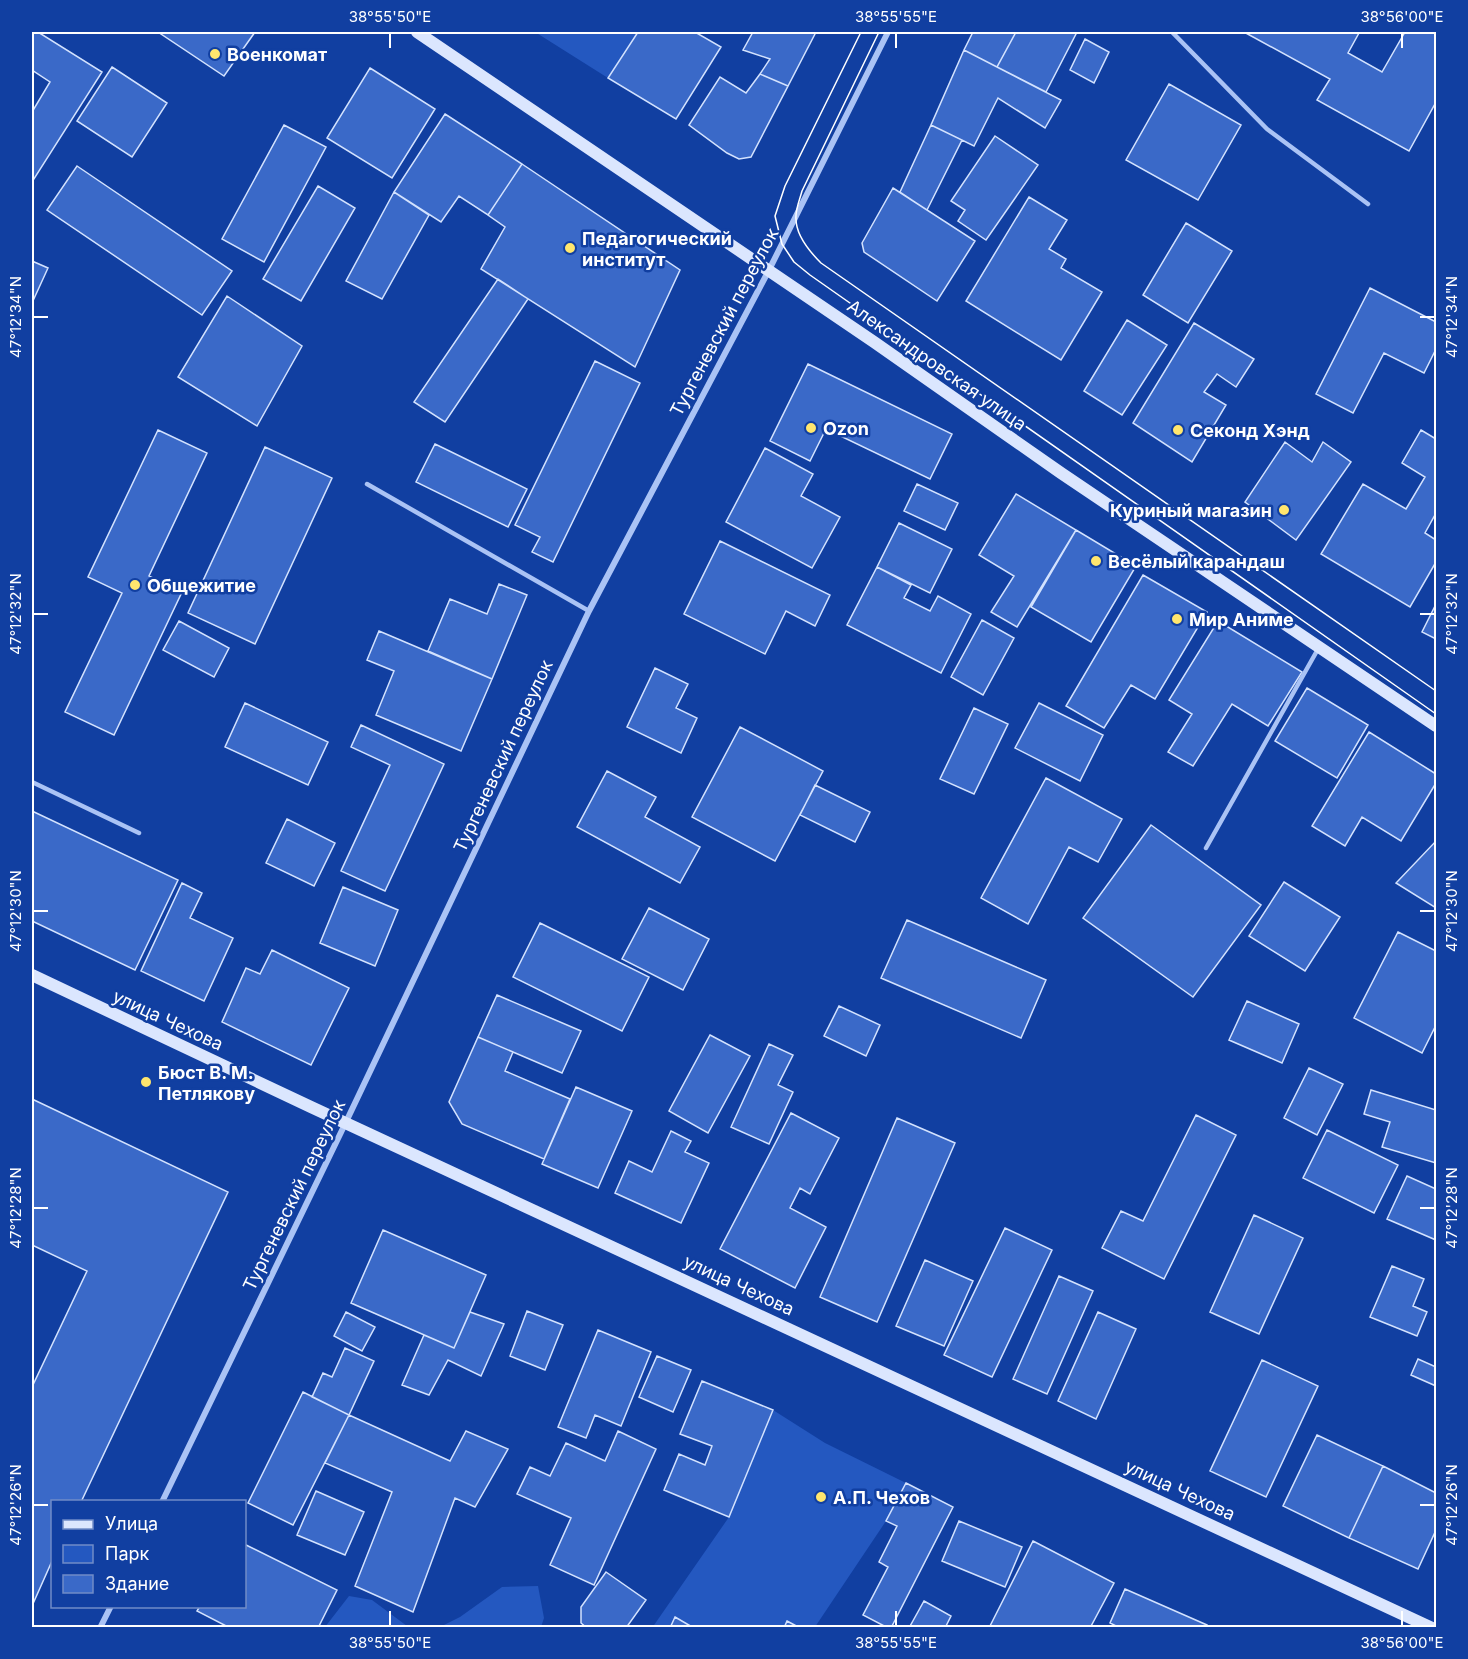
<svg xmlns="http://www.w3.org/2000/svg" width="1468" height="1659" font-family="Inter,sans-serif">
<style>
.green{fill:#2458c0}
.building{fill:#3a69c8;stroke:#d3e2fe;stroke-width:1.5}
.lines{fill:none;stroke-linecap:round;stroke-linejoin:round}
.lane{stroke:#aac3f5;stroke-width:4.5}
.street{stroke:#aac3f5;stroke-width:6}
.secondary{stroke:#dbe6fe;stroke-width:12}
.tram{stroke:#fff;stroke-width:1.5}
.ticks{fill:none;stroke:#fff;stroke-width:2}
.poi-dot{fill:#ffe66e;stroke:#113fa1;stroke-width:2}
.labels{text-anchor:middle;dominant-baseline:central;stroke-width:5;stroke-linejoin:round;paint-order:stroke}
.poi-label{font-size:18px;font-weight:bold;fill:#fff;stroke:#113fa1;text-anchor:start}
.street-label{font-size:18px;fill:#fff;stroke:#113fa1}
.neatline{fill:none;stroke:#fff;stroke-width:2}
.ticks-label{font-size:15px;text-anchor:middle;fill:#fff}
</style>
<rect width="100%" height="100%" fill="#113fa1"/>
<!-- green -->
<path class="green" d="M 535,32 L 638,32 L 608,78 Z
M 773,1410 L 825,1443 L 906,1483 L 886,1521 L 815,1627 L 652,1628 L 729,1517 Z
M 538,1586 L 544,1618 L 541,1627 L 325,1627 L 349,1596 L 372,1600 L 407,1626 L 444,1625 L 460,1617 L 502,1587 Z"/>
<!-- building -->
<path class="building" d="M 32,32 L 38,32 L 102,72 L 32,182 L 32,112 L 50,82 L 32,70 Z
M 158,32 L 255,32 L 224,76 Z
M 638,32 L 695,32 L 721,47 L 676,119 L 608,78 Z
M 753,32 L 816,32 L 788,86 L 760,74 L 770,59 L 743,50 Z
M 973,32 L 1016,32 L 997,67 L 964,50 Z
M 1016,32 L 1077,32 L 1046,92 L 997,67 Z
M 1244,32 L 1356,32 L 1359,33 L 1348,53 L 1382,72 L 1405,32 L 1436,32 L 1436,102 L 1409,151 L 1317,100 L 1330,79 Z
M 1085,39 L 1109,52 L 1094,83 L 1070,70 Z
M 964,50 L 1061,100 L 1045,128 L 998,98 L 974,146 L 931,125 Z
M 112,67 L 167,103 L 132,157 L 77,121 Z
M 370,68 L 435,109 L 392,178 L 327,138 Z
M 760,74 L 788,86 L 751,157 L 739,159 L 727,153 L 689,125 L 720,77 L 746,93 Z
M 1169,84 L 1241,125 L 1198,200 L 1126,160 Z
M 445,114 L 522,164 L 488,215 L 459,196 L 441,222 L 394,192 Z
M 284,125 L 326,147 L 264,262 L 222,239 Z
M 931,125 L 962,140 L 927,210 L 900,192 Z
M 995,136 L 1038,165 L 986,240 L 958,221 L 965,210 L 951,201 Z
M 522,164 L 680,270 L 635,367 L 481,269 L 505,227 L 488,215 Z
M 77,166 L 232,271 L 202,315 L 47,210 Z
M 318,186 L 355,208 L 301,301 L 263,279 Z
M 893,188 L 975,241 L 937,301 L 864,252 L 862,243 Z
M 394,192 L 429,215 L 382,299 L 346,281 Z
M 1029,197 L 1067,220 L 1049,249 L 1066,259 L 1061,268 L 1102,292 L 1061,360 L 966,301 Z
M 1186,223 L 1232,251 L 1188,323 L 1143,295 Z
M 32,261 L 48,268 L 32,303 Z
M 498,279 L 528,299 L 445,422 L 414,402 Z
M 1370,288 L 1436,322 L 1436,349 L 1424,373 L 1384,353 L 1353,413 L 1316,394 Z
M 227,296 L 302,346 L 257,426 L 178,377 Z
M 1127,320 L 1167,345 L 1122,415 L 1084,391 Z
M 1194,323 L 1254,359 L 1236,387 L 1217,374 L 1204,392 L 1226,405 L 1192,462 L 1133,423 Z
M 595,361 L 640,383 L 553,562 L 532,552 L 540,537 L 515,525 Z
M 808,364 L 952,434 L 930,479 L 826,429 L 810,461 L 770,441 Z
M 158,430 L 207,453 L 149,576 L 182,592 L 114,735 L 65,712 L 122,593 L 88,577 Z
M 1421,430 L 1436,439 L 1436,513 L 1425,533 L 1436,540 L 1436,562 L 1410,607 L 1321,554 L 1363,484 L 1406,509 L 1425,477 L 1402,463 Z
M 1285,442 L 1312,462 L 1323,442 L 1351,462 L 1296,540 L 1245,502 Z
M 435,444 L 527,489 L 508,527 L 416,482 Z
M 265,447 L 332,478 L 255,644 L 188,613 Z
M 765,448 L 813,474 L 801,496 L 840,517 L 812,568 L 726,522 Z
M 917,484 L 958,503 L 945,530 L 904,511 Z
M 1016,494 L 1076,530 L 1017,627 L 991,612 L 1014,576 L 979,555 Z
M 899,523 L 952,549 L 930,593 L 877,567 Z
M 1076,530 L 1136,566 L 1091,642 L 1031,607 Z
M 720,541 L 830,595 L 815,626 L 786,611 L 765,654 L 684,614 Z
M 877,567 L 911,585 L 904,598 L 930,611 L 938,596 L 971,614 L 941,673 L 847,625 Z
M 1143,575 L 1207,612 L 1155,699 L 1131,685 L 1104,728 L 1066,706 Z
M 499,584 L 527,595 L 492,679 L 428,651 L 450,599 L 487,614 Z
M 1436,604 L 1436,639 L 1422,632 Z
M 982,620 L 1014,638 L 983,695 L 951,677 Z
M 179,621 L 229,648 L 214,677 L 163,650 Z
M 1218,621 L 1302,672 L 1268,726 L 1232,704 L 1193,766 L 1168,752 L 1192,714 L 1169,700 Z
M 379,631 L 492,679 L 461,751 L 376,715 L 394,671 L 367,660 Z
M 655,668 L 688,684 L 676,708 L 697,718 L 681,753 L 627,727 Z
M 1307,688 L 1368,725 L 1337,778 L 1275,741 Z
M 245,703 L 328,742 L 308,785 L 225,747 Z
M 1039,703 L 1103,735 L 1080,781 L 1015,748 Z
M 974,708 L 1008,724 L 974,794 L 940,779 Z
M 361,725 L 444,764 L 385,891 L 341,871 L 390,765 L 351,747 Z
M 740,727 L 823,771 L 775,861 L 692,817 Z
M 1369,732 L 1436,774 L 1436,783 L 1401,841 L 1362,817 L 1345,846 L 1312,826 Z
M 607,771 L 656,797 L 645,817 L 700,847 L 680,883 L 577,827 Z
M 1046,778 L 1122,819 L 1098,862 L 1069,847 L 1028,924 L 981,898 Z
M 815,785 L 870,812 L 855,842 L 800,815 Z
M 32,811 L 178,880 L 135,970 L 32,921 Z
M 287,819 L 335,843 L 314,886 L 266,863 Z
M 1151,825 L 1261,905 L 1193,997 L 1083,918 Z
M 1436,841 L 1436,908 L 1396,883 Z
M 1284,882 L 1340,917 L 1305,971 L 1249,936 Z
M 182,883 L 202,893 L 190,918 L 233,938 L 204,1001 L 141,971 Z
M 343,887 L 398,910 L 375,966 L 320,943 Z
M 649,908 L 709,939 L 683,990 L 622,959 Z
M 907,920 L 1046,980 L 1021,1038 L 881,978 Z
M 540,923 L 649,977 L 622,1031 L 513,977 Z
M 1398,932 L 1436,951 L 1436,1025 L 1422,1053 L 1354,1018 Z
M 272,950 L 349,988 L 311,1065 L 222,1022 L 246,968 L 260,974 Z
M 497,995 L 581,1031 L 562,1073 L 478,1037 Z
M 1247,1001 L 1299,1024 L 1282,1063 L 1229,1040 Z
M 839,1006 L 880,1025 L 866,1056 L 824,1036 Z
M 710,1035 L 750,1056 L 708,1133 L 669,1111 Z
M 478,1037 L 513,1052 L 505,1071 L 570,1099 L 544,1159 L 462,1124 L 449,1102 Z
M 769,1044 L 793,1055 L 778,1085 L 793,1092 L 769,1144 L 731,1127 Z
M 1309,1068 L 1343,1084 L 1317,1135 L 1284,1118 Z
M 576,1087 L 632,1111 L 598,1188 L 542,1164 Z
M 1371,1090 L 1436,1110 L 1436,1163 L 1382,1147 L 1390,1122 L 1364,1114 Z
M 32,1099 L 228,1192 L 81,1502 L 52,1502 L 52,1561 L 32,1606 L 32,1387 L 87,1271 L 32,1245 Z
M 791,1113 L 839,1138 L 810,1194 L 800,1188 L 790,1208 L 826,1227 L 795,1288 L 720,1249 Z
M 1196,1115 L 1236,1135 L 1164,1279 L 1102,1248 L 1121,1211 L 1143,1221 Z
M 897,1118 L 955,1143 L 877,1322 L 820,1297 Z
M 1327,1130 L 1398,1165 L 1374,1213 L 1303,1178 Z
M 671,1131 L 691,1141 L 685,1152 L 709,1163 L 681,1223 L 615,1193 L 629,1161 L 652,1172 Z
M 1407,1176 L 1436,1189 L 1436,1240 L 1387,1219 Z
M 1254,1215 L 1303,1238 L 1259,1334 L 1210,1312 Z
M 1005,1228 L 1052,1250 L 992,1377 L 944,1355 Z
M 383,1230 L 486,1275 L 454,1348 L 351,1303 Z
M 925,1260 L 973,1281 L 944,1346 L 896,1326 Z
M 1392,1266 L 1424,1279 L 1413,1306 L 1427,1312 L 1417,1336 L 1370,1317 Z
M 1059,1276 L 1093,1291 L 1047,1394 L 1013,1379 Z
M 527,1311 L 563,1325 L 545,1370 L 510,1356 Z
M 346,1312 L 375,1327 L 362,1351 L 334,1336 Z
M 470,1312 L 504,1324 L 481,1376 L 448,1360 L 429,1395 L 402,1385 L 424,1335 L 454,1348 Z
M 1098,1312 L 1136,1329 L 1096,1419 L 1058,1401 Z
M 598,1330 L 651,1352 L 621,1426 L 595,1415 L 586,1438 L 558,1427 Z
M 345,1348 L 374,1361 L 349,1415 L 312,1397 L 323,1373 L 332,1377 Z
M 657,1356 L 691,1370 L 673,1412 L 639,1397 Z
M 1418,1359 L 1436,1367 L 1436,1386 L 1411,1375 Z
M 1262,1360 L 1318,1386 L 1266,1497 L 1210,1471 Z
M 702,1381 L 773,1410 L 729,1517 L 664,1490 L 679,1454 L 705,1465 L 712,1446 L 680,1434 Z
M 303,1392 L 349,1415 L 293,1525 L 248,1503 Z
M 349,1415 L 450,1461 L 466,1431 L 508,1449 L 475,1507 L 455,1498 L 413,1612 L 355,1586 L 392,1492 L 325,1463 Z
M 618,1431 L 656,1449 L 594,1585 L 550,1565 L 571,1518 L 517,1494 L 530,1467 L 550,1476 L 566,1443 L 605,1461 Z
M 1317,1435 L 1383,1466 L 1349,1538 L 1283,1506 Z
M 1383,1466 L 1436,1493 L 1436,1530 L 1418,1569 L 1349,1538 Z
M 906,1483 L 953,1507 L 891,1628 L 888,1628 L 863,1615 L 888,1567 L 879,1562 L 897,1526 L 886,1521 Z
M 316,1491 L 364,1512 L 345,1555 L 297,1535 Z
M 959,1521 L 1022,1547 L 1005,1587 L 942,1561 Z
M 1033,1541 L 1114,1583 L 1090,1628 L 989,1628 Z
M 244,1544 L 337,1590 L 318,1628 L 230,1628 L 197,1611 L 200,1606 L 244,1606 Z
M 606,1572 L 646,1600 L 626,1628 L 587,1628 L 581,1623 L 581,1607 Z
M 1125,1589 L 1207,1625 L 1206,1628 L 1120,1628 L 1110,1623 Z
M 924,1601 L 951,1616 L 945,1628 L 909,1628 Z
M 675,1617 L 694,1628 L 670,1628 Z
M 787,1621 L 800,1628 L 784,1628 Z"/>
<g class="lines">
<!-- lane -->
<path class="lane" d="M 1172,32 L 1267,129 L 1368,204
M 367,484 L 589,611
M 32,782 L 139,833
M 1206,848 L 1318,649"/>
<!-- street -->
<path class="street" d="M 162,1502 L 346,1122 L 589,611 L 769,270 L 888,32
M 100,1628 L 111,1606"/>
<!-- secondary -->
<path class="secondary" d="M 417,32 L 874,342 L 1061,473 L 1436,726
M 32,975 L 311,1107 L 1432,1628"/>
<!-- tram -->
<path class="tram" d="M 861,32 L 785,186 L 775,216 L 782,244 L 794,262 L 810,275 L 1436,714
M 879,32 L 802,191 C 800,199 795,210 796,219 C 796,235 810,252 821,263 L 1436,691"/>
</g>
<!-- ticks -->
<path class="ticks" d="M 390,33 L 390,48M 896,33 L 896,48M 1402,33 L 1402,48M 33,317 L 48,317M 1420,317 L 1435,317M 33,614 L 48,614M 1420,614 L 1435,614M 33,911 L 48,911M 1420,911 L 1435,911M 33,1208 L 48,1208M 1420,1208 L 1435,1208M 33,1505 L 48,1505M 1420,1505 L 1435,1505M 390,1611 L 390,1626M 896,1611 L 896,1626M 1402,1611 L 1402,1626"/>
<!-- markers -->
<g class="poi-dot">
<circle cx="215" cy="54" r="6"/>
<circle cx="570" cy="248" r="6"/>
<circle cx="811" cy="428" r="6"/>
<circle cx="1178" cy="430" r="6"/>
<circle cx="1284" cy="510" r="6"/>
<circle cx="1096" cy="561" r="6"/>
<circle cx="135" cy="585" r="6"/>
<circle cx="1177" cy="619" r="6"/>
<circle cx="146" cy="1082" r="6"/>
<circle cx="821" cy="1497" r="6"/>
</g>
<g class="labels">
<!-- poi labels -->
<g class="poi-label">
<text x="227" y="54">Военкомат</text>
<text x="582" y="238">Педагогический<tspan x="582" dy="21">институт</tspan></text>
<text x="823" y="428">Ozon</text>
<text x="1190" y="430">Секонд Хэнд</text>
<text x="1272" y="510" text-anchor="end">Куриный магазин</text>
<text x="1108" y="561">Весёлый карандаш</text>
<text x="147" y="585">Общежитие</text>
<text x="1189" y="619">Мир Аниме</text>
<text x="158" y="1072">Бюст В. М.<tspan x="158" dy="21">Петлякову</tspan></text>
<text x="833" y="1497">А.П. Чехов</text>
</g>
<!-- street labels -->
<g class="street-label">
<text transform="translate(724 322) rotate(-62)">Тургеневский переулок</text>
<text transform="translate(937 365) rotate(35)">Александровская улица</text>
<text transform="translate(503 756) rotate(-65)">Тургеневский переулок</text>
<text transform="translate(168 1020) rotate(25)">улица Чехова</text>
<text transform="translate(294 1195) rotate(-64)">Тургеневский переулок</text>
<text transform="translate(739 1285) rotate(25)">улица Чехова</text>
<text transform="translate(1180 1490) rotate(25)">улица Чехова</text>
</g>
</g>
<!-- border -->
<rect width="1468" height="1659" fill="none" stroke="#113fa1" stroke-width="66"/>
<!-- legend -->
<rect x="51" y="1500" width="195" height="108" fill="#113fa1" stroke="#708cc7" stroke-width="1.5"/>
<rect x="63" y="1520" width="30" height="9" fill="#dbe6fe" stroke="#708cc7" stroke-width="1.5"/>
<text x="105" y="1530" font-size="18" fill="#ffffff">Улица</text>
<rect x="63" y="1545" width="30" height="18" fill="#2458c0" stroke="#708cc7" stroke-width="1.5"/>
<text x="105" y="1560" font-size="18" fill="#ffffff">Парк</text>
<rect x="63" y="1575" width="30" height="18" fill="#3a69c8" stroke="#708cc7" stroke-width="1.5"/>
<text x="105" y="1590" font-size="18" fill="#ffffff">Здание</text>
<rect x="33" y="33" width="1402" height="1593" class="neatline"/>
<g class="ticks-label">
<text x="390" y="22">38°55'50"E</text>
<text x="896" y="22">38°55'55"E</text>
<text x="1402" y="22">38°56'00"E</text>
<text transform="translate(16 317) rotate(-90)" y="5">47°12'34"N</text>
<text transform="translate(1452 317) rotate(-90)" y="5">47°12'34"N</text>
<text transform="translate(16 614) rotate(-90)" y="5">47°12'32"N</text>
<text transform="translate(1452 614) rotate(-90)" y="5">47°12'32"N</text>
<text transform="translate(16 911) rotate(-90)" y="5">47°12'30"N</text>
<text transform="translate(1452 911) rotate(-90)" y="5">47°12'30"N</text>
<text transform="translate(16 1208) rotate(-90)" y="5">47°12'28"N</text>
<text transform="translate(1452 1208) rotate(-90)" y="5">47°12'28"N</text>
<text transform="translate(16 1505) rotate(-90)" y="5">47°12'26"N</text>
<text transform="translate(1452 1505) rotate(-90)" y="5">47°12'26"N</text>
<text x="390" y="1648">38°55'50"E</text>
<text x="896" y="1648">38°55'55"E</text>
<text x="1402" y="1648">38°56'00"E</text>
</g>
</svg>
